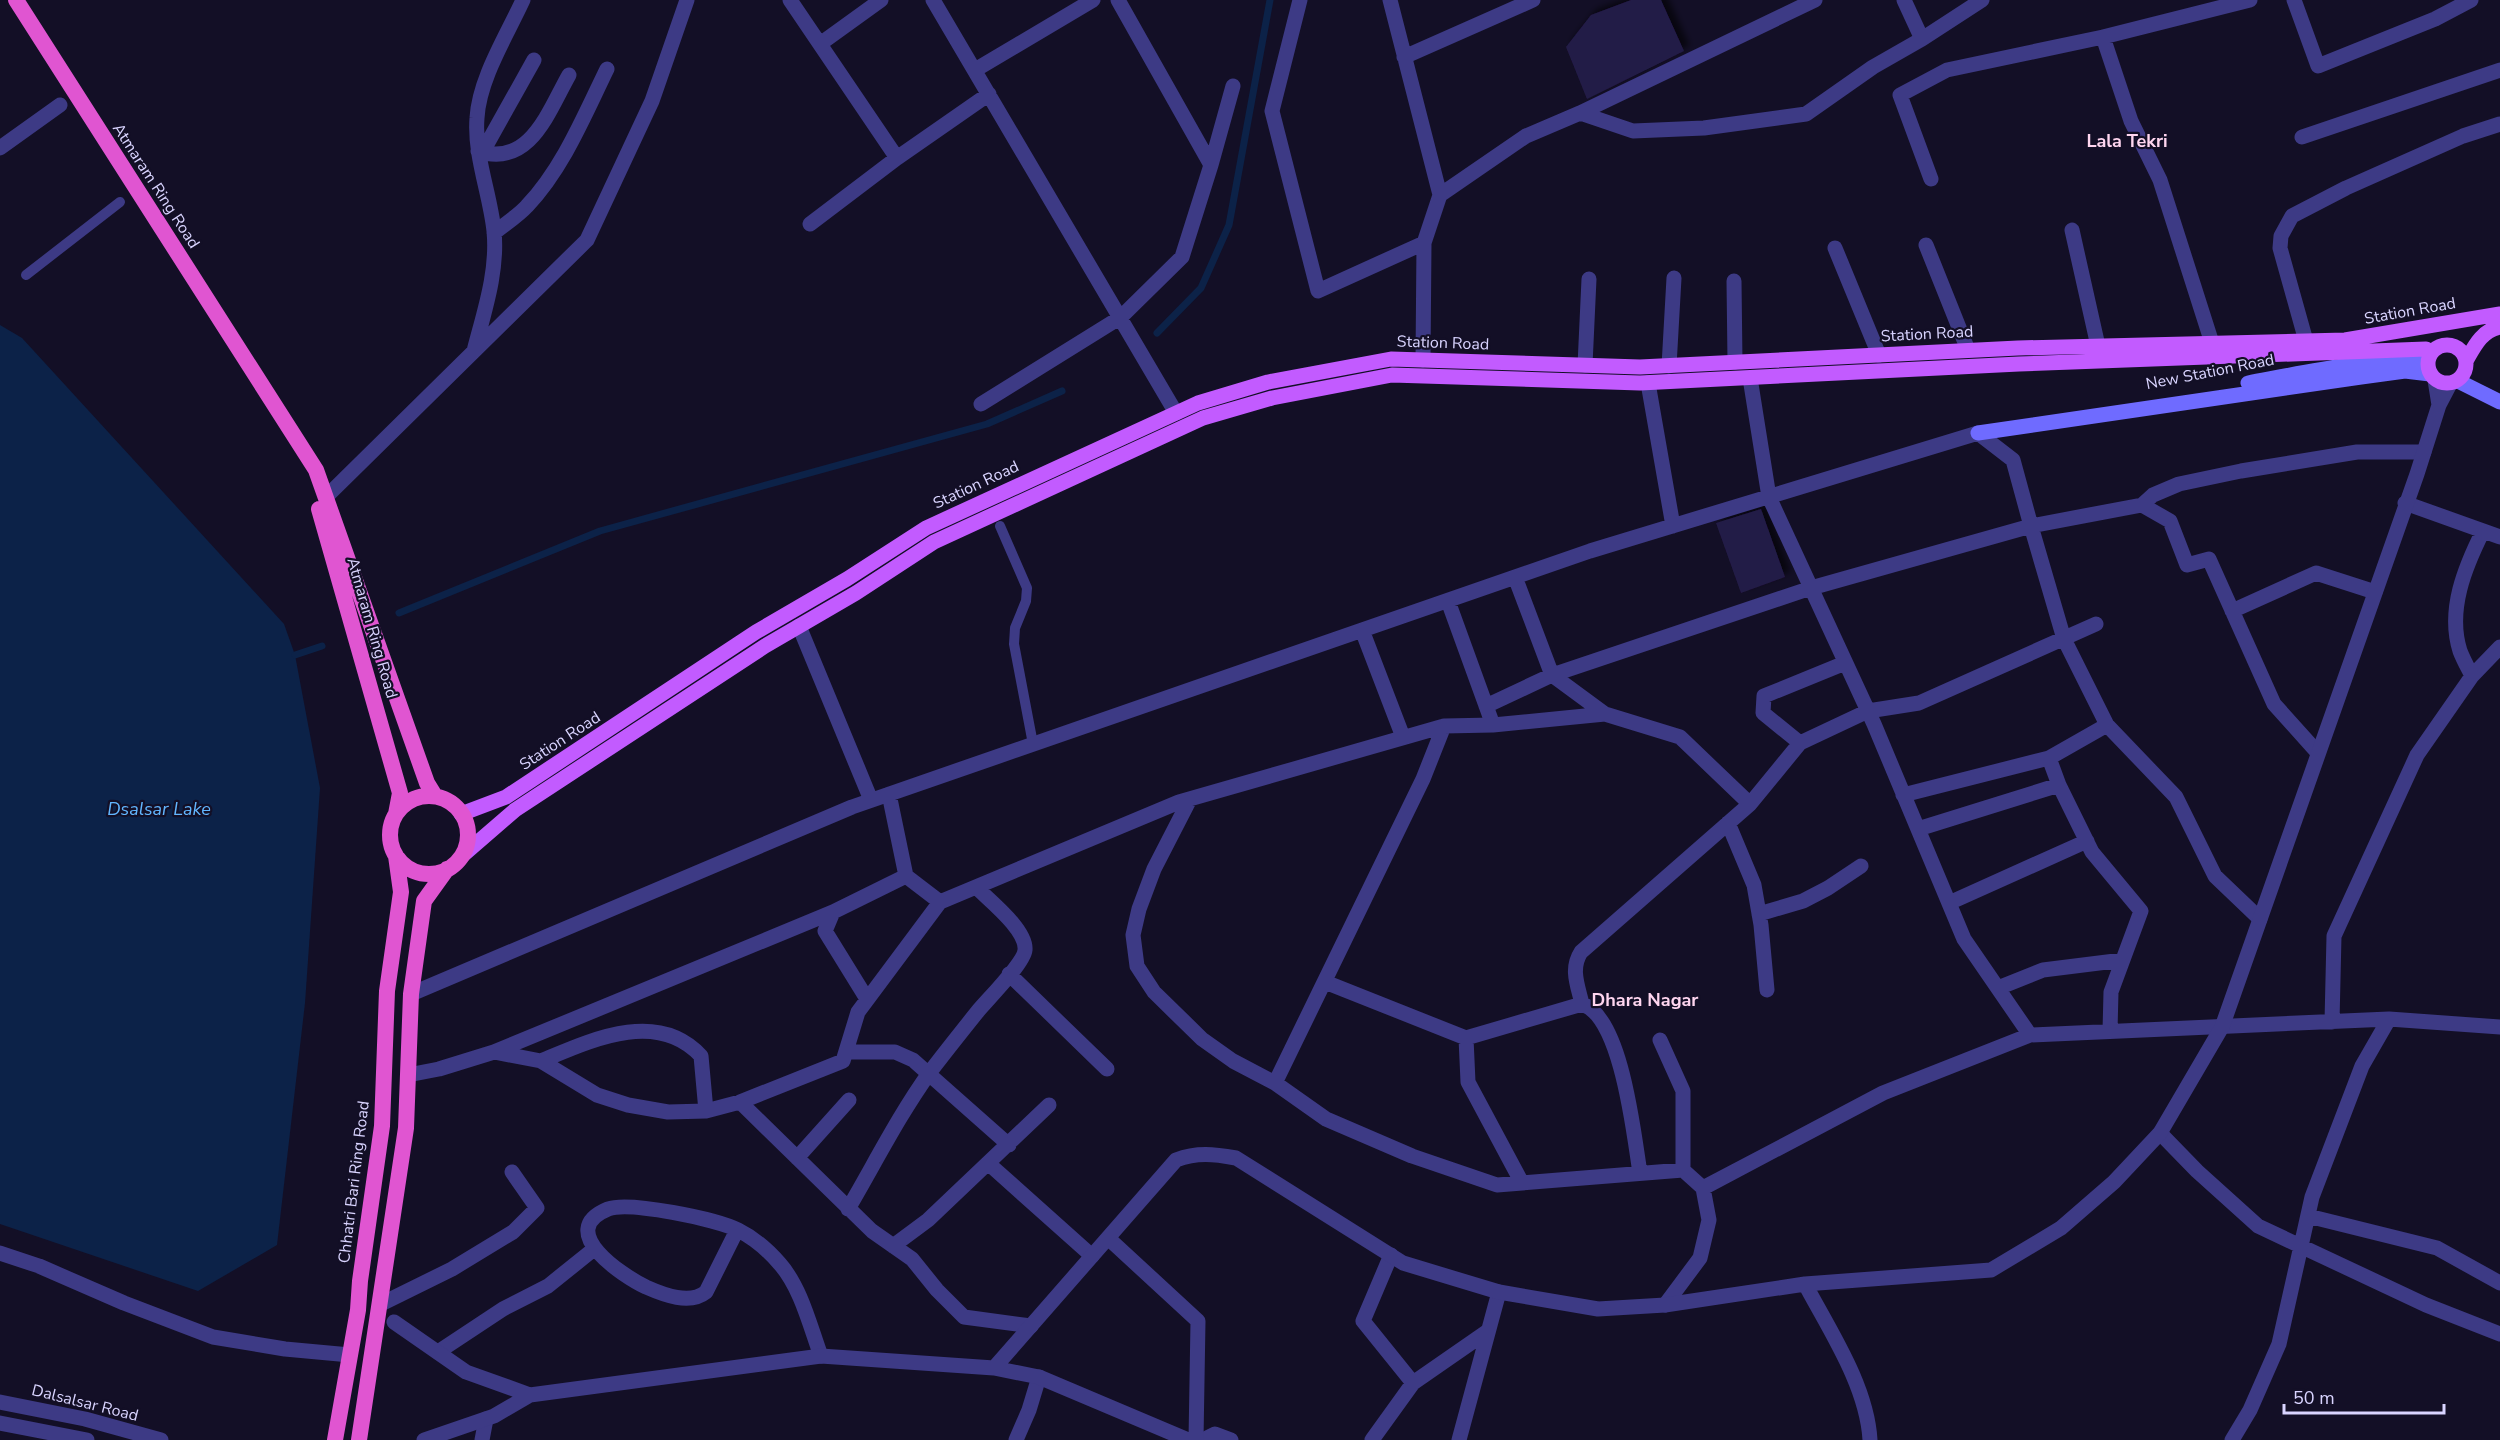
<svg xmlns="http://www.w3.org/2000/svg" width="2500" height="1440" font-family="'Nunito Sans',sans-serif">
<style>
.water{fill:#0c2248}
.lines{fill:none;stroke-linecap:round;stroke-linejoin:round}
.stream{stroke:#0c2248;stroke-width:7}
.building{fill:#241b47;filter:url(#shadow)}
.service{stroke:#3d3a85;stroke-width:10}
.minor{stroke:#3d3a85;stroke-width:15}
.tertiary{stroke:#3d3a85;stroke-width:15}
.secondary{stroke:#6f6bff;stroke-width:15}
.primary{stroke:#c25bff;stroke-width:15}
.trunk{stroke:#e055d1;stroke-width:16}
.labels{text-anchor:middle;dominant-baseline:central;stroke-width:4.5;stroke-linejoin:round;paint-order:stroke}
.street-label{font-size:16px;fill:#d9d4ff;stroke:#130f26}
.neighbourhood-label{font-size:18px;font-weight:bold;fill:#ffd6f0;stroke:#130f26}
.water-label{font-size:18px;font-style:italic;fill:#62b6ff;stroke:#130f26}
</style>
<defs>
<filter id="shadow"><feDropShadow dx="5.5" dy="-5.5" stdDeviation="3" flood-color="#0009"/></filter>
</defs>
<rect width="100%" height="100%" fill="#130f26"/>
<!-- water -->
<path class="water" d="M 0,325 L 22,338 L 284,624 L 295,655 L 320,788 L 305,1003 L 277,1245 L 198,1291 L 0,1224 Z"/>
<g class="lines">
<!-- stream -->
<path class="stream" d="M 1157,333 L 1201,288 L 1229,225 L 1270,0
M 399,613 L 600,531 L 987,424 L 1062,391
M 295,655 L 322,646"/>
</g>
<!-- building -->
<path class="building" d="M 1631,0 L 1661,0 L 1684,51 L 1587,99 L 1566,47 L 1591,15 Z
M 1761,509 L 1785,577 L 1741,593 L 1716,523 Z"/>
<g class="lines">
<!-- service -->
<path class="service" d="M 26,275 L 120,202
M 1000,526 L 1027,588 L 1026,601 L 1015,628 L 1014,644 L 1033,744"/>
<!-- minor -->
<path class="minor" d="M 790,0 L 897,158
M 933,0 L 1176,413
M 1300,0 L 1272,111 L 1318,291 L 1424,243
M 1390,0 L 1440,195
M 1904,0 L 1922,39
M 2294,0 L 2318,66 L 2435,19 L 2471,0
M 2103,37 L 2250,0
M 820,44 L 881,0
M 1404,57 L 1533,0
M 975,70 L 1093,0
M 1580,113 L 1815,0
M 2302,137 L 2500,70
M 0,148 L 60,105
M 478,151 C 530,168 548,112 569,75
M 482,153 L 534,60
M 1211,165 L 1233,86
M 1931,179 L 1900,95 L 1947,70 L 2103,37 L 2131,121 L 2160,180 L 2212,343
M 810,224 L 897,158 L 989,94
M 2072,230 L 2098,346
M 494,233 C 505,224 518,216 527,206 C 563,168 584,116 607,69
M 1926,245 L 1968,350
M 1835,248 L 1879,355
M 1734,281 L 1735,362
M 2306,341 L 2280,248 L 2281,236 L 2292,216 L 2346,188 L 2463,136 L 2500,124
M 474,351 C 484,312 498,272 494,231 C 490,193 474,156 477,118 C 479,79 507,35 523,0
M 1423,360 L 1424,243 L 1440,195 L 1526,136 L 1580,113 L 1633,131 L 1704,128 L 1806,114 L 1873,67 L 1922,39 L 1982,0
M 1585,365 L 1589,279
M 1669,366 L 1674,278
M 1750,378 L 1769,497 L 1874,724 L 1964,939 L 2030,1035
M 1648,383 L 1673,526
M 981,404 L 1121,317 L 1182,257 L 1211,165 L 1118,0
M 326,497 L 587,240 L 652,101 L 687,0
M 2405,503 L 2500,537
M 2142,505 L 2153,495 L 2179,484 L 2241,471 L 2357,452 L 2424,452
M 1515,577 L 1552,675 L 1605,714 L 1680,737 L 1750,804
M 1448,601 L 1493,725 L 1605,714
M 2232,611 L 2316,573 L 2375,592
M 799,626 L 871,800
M 1362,630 L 1403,737
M 2472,676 C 2468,668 2463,659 2460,651 C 2447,610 2465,567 2483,531
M 1486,706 L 1552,675 L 1811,588 L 2031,526 L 2064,639 L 2107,725
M 1800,743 L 1868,711 L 1919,703 L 2096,624
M 1903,795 L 2049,758
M 1190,799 L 1154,869 L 1139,909 L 1133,935 L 1137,966 L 1154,992 L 1202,1039 L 1233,1061 L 1275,1083 L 1326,1119 L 1412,1156 L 1497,1185 L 1683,1170 L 1703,1188 L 1709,1220 L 1700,1258 L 1665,1305
M 1728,823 L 1754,885 L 1761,925 L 1767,990
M 1918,829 L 2059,785
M 906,876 L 940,902
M 1949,903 L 2087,841
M 1759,914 L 1803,901 L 1828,888 L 1861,866
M 1009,974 L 1107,1069
M 1325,982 L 1466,1038 L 1582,1004 C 1622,1017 1634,1136 1640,1173
M 1998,988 L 2043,970 L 2123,960
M 411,994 L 852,807 L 1590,551 L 1978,433 L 2013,460 L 2031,526 L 2142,505 L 2170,521 L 2187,565 L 2209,559 L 2274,704 L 2318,753
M 867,999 L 825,931 L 833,912 L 906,876 L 889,794
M 1582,1004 C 1578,986 1570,969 1581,952 L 1750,804 L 1800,743 L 1763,713 L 1764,696 L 1845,663
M 2332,1022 L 2334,936 L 2417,755 L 2472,676 L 2500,647
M 2110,1031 L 2111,992 L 2141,911 L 2092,852 L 2059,785 L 2049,758 L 2107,725 L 2176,797 L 2215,876 L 2260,919
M 1466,1038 L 1468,1082 L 1522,1183
M 1660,1040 L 1683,1091 L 1683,1170
M 494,1052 L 833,912
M 846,1052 L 895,1052 L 913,1060 L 1009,1145
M 541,1061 C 589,1041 657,1008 701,1056 L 706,1111
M 408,1075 L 439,1069 L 494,1052 L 541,1061 L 597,1095 L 628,1105 L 668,1112 L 706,1111 L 740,1102 L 843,1061 L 858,1012 L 940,902 L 1179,802 L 1444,726 L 1493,725
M 1275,1083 L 1423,779 L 1444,726
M 740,1102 L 872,1231 L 912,1259 L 937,1290 L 964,1317 L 1031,1326
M 2160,1133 L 2197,1171 L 2258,1226 L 2426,1305 L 2500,1334
M 797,1158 L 849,1100
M 989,1164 L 1092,1256
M 1703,1188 L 1883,1093 L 2030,1035 L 2389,1019 L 2500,1027
M 848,1209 C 875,1163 899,1115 930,1072 C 946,1051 962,1031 978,1011 C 988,999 1024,963 1025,950 C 1027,930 990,901 976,887
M 2308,1216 L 2437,1248 L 2500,1283
M 737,1230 L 706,1292 C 690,1305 664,1295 646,1287 C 623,1276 554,1231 608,1209 C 629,1201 716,1219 738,1230 C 754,1238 768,1250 780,1264 C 801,1288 810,1326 821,1356
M 893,1246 L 928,1220 L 1049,1105
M 0,1253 L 39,1266 L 124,1303 L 213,1337 L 285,1349 L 350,1355
M 381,1304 L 452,1269 L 513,1232 L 537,1208 L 512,1172
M 438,1352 L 503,1309 L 548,1286 L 594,1249
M 1413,1383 L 1488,1331
M 482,1440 L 486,1419
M 1016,1440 L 1029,1410 L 1039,1377
M 1203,1440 L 1215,1434 L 1231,1440
M 1372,1440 L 1413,1383 L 1363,1321 L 1391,1255
M 1459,1440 L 1499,1292
M 2232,1440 L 2250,1410 L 2279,1344 L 2312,1197 L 2362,1066 L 2389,1019"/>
<!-- tertiary -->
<path class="tertiary" d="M 2435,380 L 2439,405
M 1108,1238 L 1198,1321 L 1196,1440
M 1805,1284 C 1830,1331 1867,1386 1870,1440
M 394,1322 L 466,1372 L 530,1395
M 994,1368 L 1176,1160 C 1197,1152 1214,1154 1236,1158 L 1403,1263 L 1499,1292 L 1598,1309 L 1665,1305 L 1805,1284 L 1991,1270 L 2061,1228 L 2114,1182 L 2160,1133 L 2222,1027 L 2417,474 L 2439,405 L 2450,384
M 0,1402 L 85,1419 L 161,1440
M 0,1423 L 87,1440
M 424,1440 L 494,1416 L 530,1395 L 821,1356 L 994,1368 L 1039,1377 L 1188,1440"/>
<!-- secondary -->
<path class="secondary" d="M 2458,381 L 2500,402
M 2248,383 C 2307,372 2367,359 2428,359
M 1978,433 L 2361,377 L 2405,371 L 2430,374"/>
<!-- primary -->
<path class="primary" d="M2428 364a19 19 0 1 1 38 0a19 19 0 1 1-38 0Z
M 2466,361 C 2474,347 2482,330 2500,327
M 461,814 L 506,797 L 756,632 L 847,579 L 926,528 L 1198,403 L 1268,382 L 1391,359 L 1640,367 L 2018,348 L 2345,340 L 2500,314
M 463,855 L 515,810 L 765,646 L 856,593 L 934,542 L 1203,418 L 1272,398 L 1392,375 L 1640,383 L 2019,364 L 2426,349 L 2432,352"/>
<!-- trunk -->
<path class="trunk" d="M 16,0 L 316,470 L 427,783 L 435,796
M 319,509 L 400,793 L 396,814
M390 835a39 39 0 1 1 78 0a39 39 0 1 1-78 0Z
M 335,1440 L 358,1310 L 360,1281 L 382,1126 L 387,991 L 401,892 L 396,856
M 359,1440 L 406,1128 L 411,994 L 424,901 L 447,869"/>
</g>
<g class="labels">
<!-- street labels -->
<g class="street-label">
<text transform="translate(156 186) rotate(57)">Atmaram Ring Road</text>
<text transform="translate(2410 311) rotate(-10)">Station Road</text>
<text transform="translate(1927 334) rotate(-3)">Station Road</text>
<text transform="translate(1443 343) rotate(2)">Station Road</text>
<text transform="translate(2210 372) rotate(-11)">New Station Road</text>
<text transform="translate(976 485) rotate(-25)">Station Road</text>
<text transform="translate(372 628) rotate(74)">Atmaram Ring Road</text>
<text transform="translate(560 741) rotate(-33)">Station Road</text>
<text transform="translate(354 1182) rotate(-83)">Chhatri Bari Ring Road</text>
<text transform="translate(85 1403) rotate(14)">Dalsalsar Road</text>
</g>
<!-- neighbourhood labels -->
<g class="neighbourhood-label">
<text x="2127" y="141">Lala Tekri</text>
<text x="1645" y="1000">Dhara Nagar</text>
</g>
<!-- water labels -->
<g class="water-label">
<text x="159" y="809">Dsalsar Lake</text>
</g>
</g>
<!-- scale -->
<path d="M2284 1404v9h160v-9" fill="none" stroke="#d9d4ff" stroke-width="3"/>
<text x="2293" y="1404" font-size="18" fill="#d9d4ff" stroke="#130f26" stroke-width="4.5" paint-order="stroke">50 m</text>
</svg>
